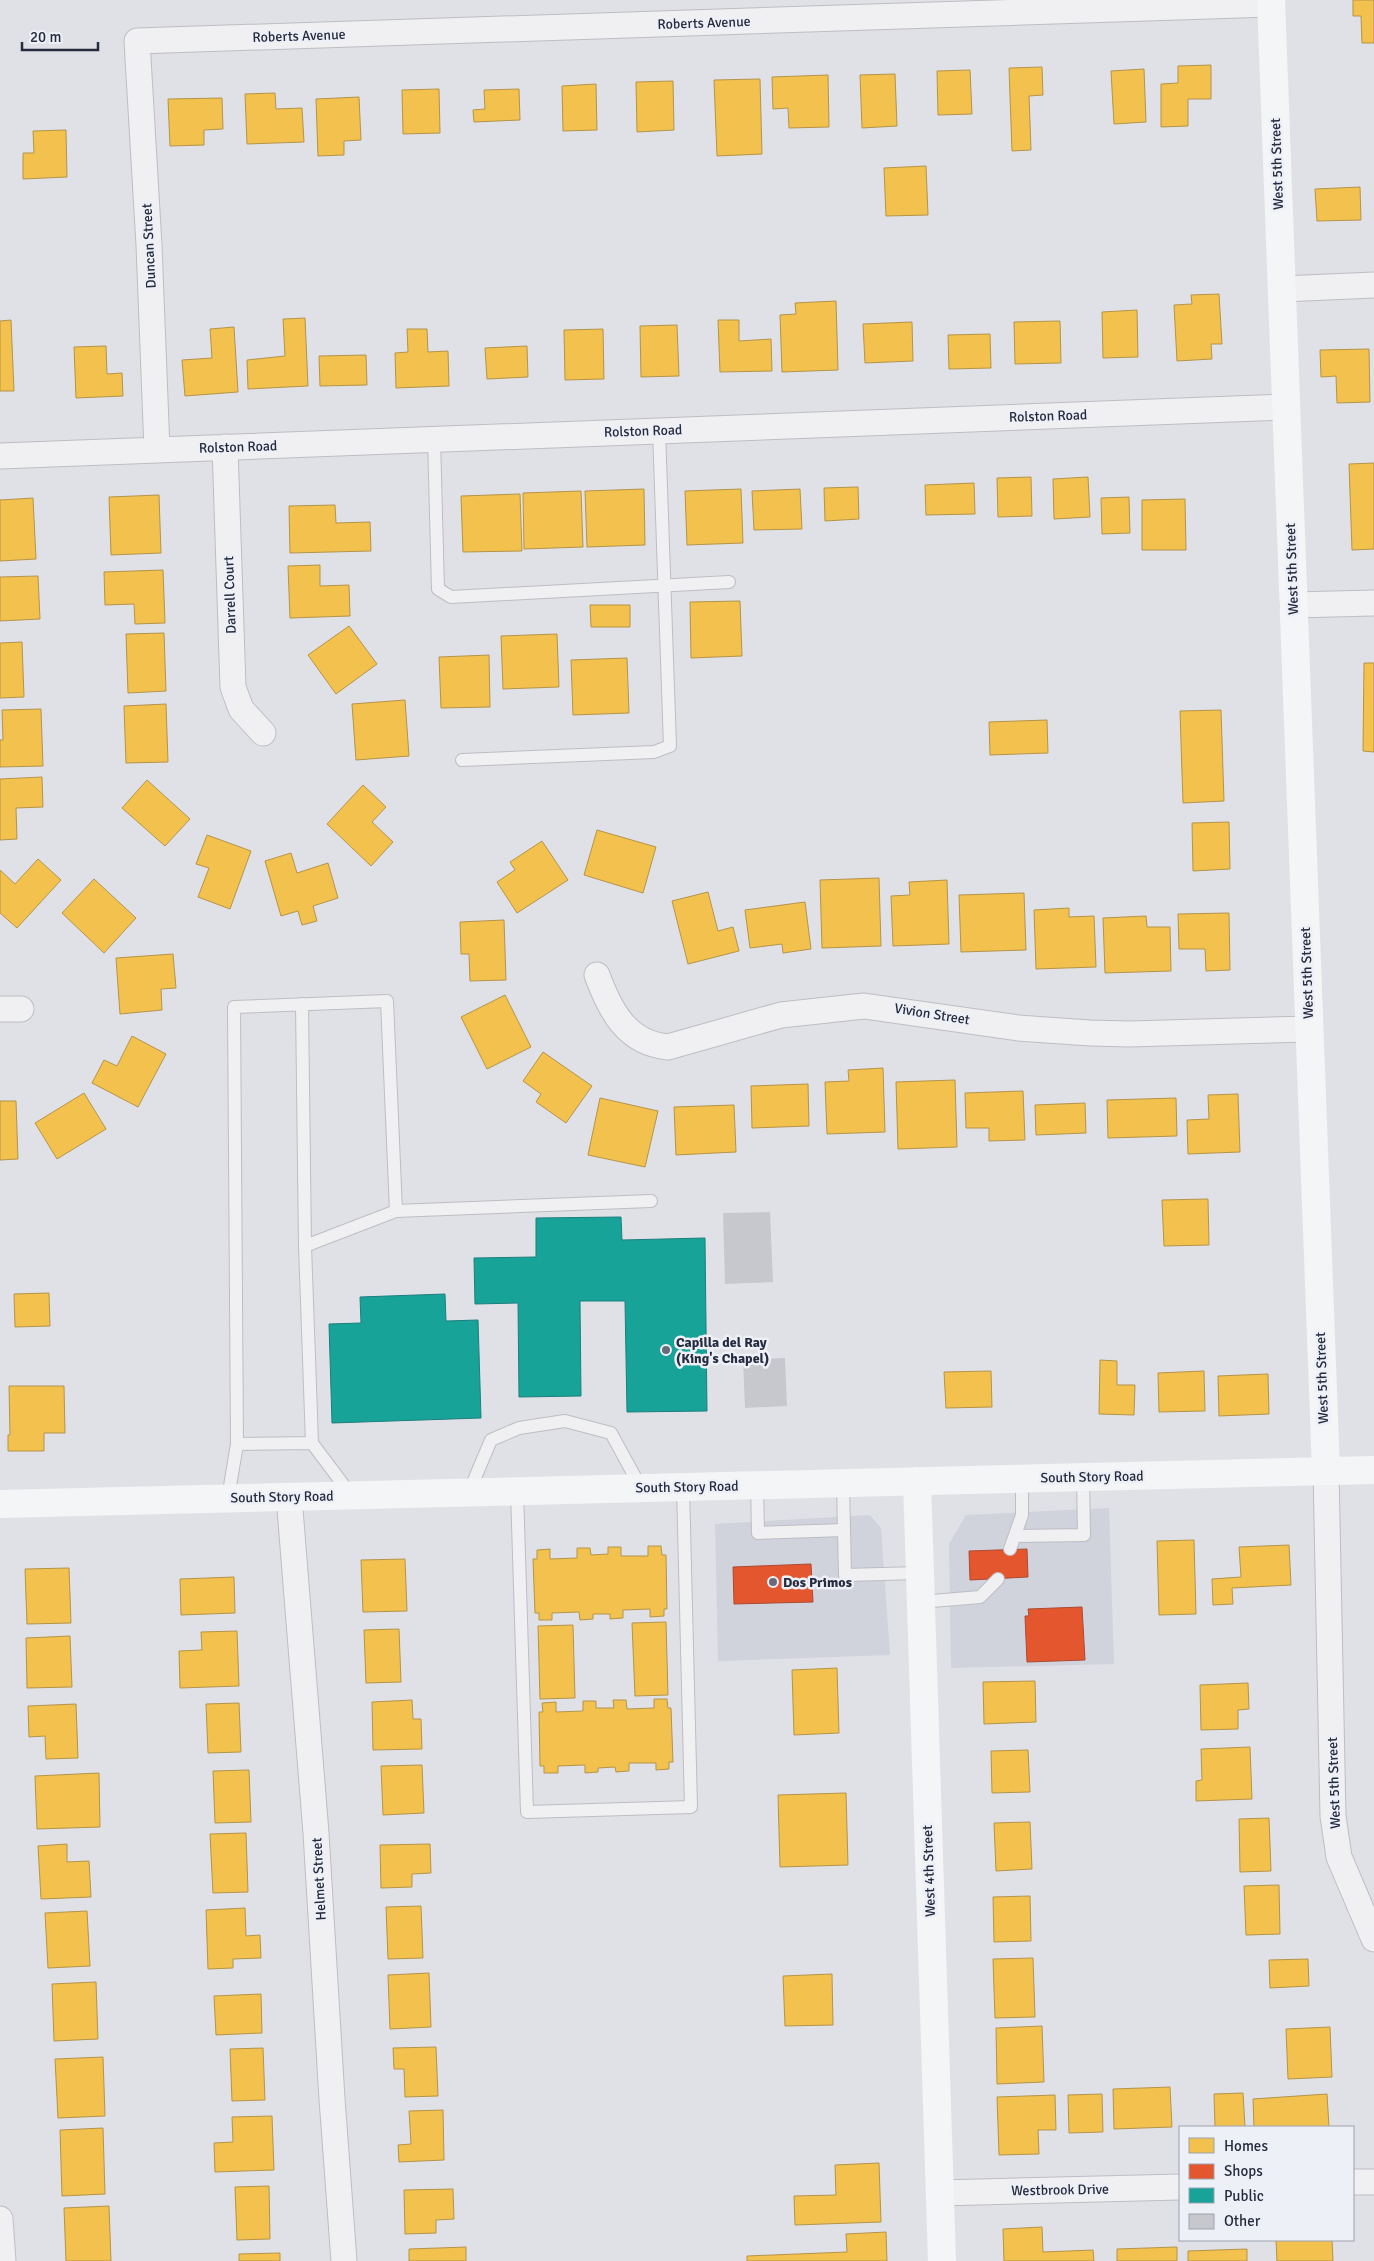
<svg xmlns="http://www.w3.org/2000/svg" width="1374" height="2261" font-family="Signika,sans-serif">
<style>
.built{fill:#d0d2dc}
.homes{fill:#f2c14e;stroke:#b5944a}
.shops{fill:#e4572e;stroke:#ab4a33}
.public{fill:#17a398;stroke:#1c7f7e}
.building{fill:#c7c8ce}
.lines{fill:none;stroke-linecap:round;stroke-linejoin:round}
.lane-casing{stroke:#bdbec4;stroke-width:14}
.street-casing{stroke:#bdbec4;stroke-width:27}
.lane{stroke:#f0f0f2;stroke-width:12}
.street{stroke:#f0f0f2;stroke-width:25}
.secondary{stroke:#f4f5f6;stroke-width:28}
.poi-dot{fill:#676b7a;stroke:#edf0f6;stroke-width:2}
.labels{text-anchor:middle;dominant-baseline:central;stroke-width:5;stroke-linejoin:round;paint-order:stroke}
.street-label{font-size:14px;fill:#262c40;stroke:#edf0f6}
.poi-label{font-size:14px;font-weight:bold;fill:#262c40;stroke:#edf0f6;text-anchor:start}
</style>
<rect width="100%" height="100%" fill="#e0e1e6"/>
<!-- built -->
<path class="built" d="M 1109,1508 L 1114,1664 L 951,1668 L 949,1544 L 966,1515 Z
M 870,1515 L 881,1528 L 890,1655 L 718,1661 L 715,1524 Z"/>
<!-- homes -->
<path class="homes" d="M 1353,0 L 1374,0 L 1374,43 L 1362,43 L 1361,16 L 1353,16 Z
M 1211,65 L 1211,99 L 1188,99 L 1188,126 L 1161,127 L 1161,84 L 1178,83 L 1178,66 Z
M 1042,67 L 1043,95 L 1029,96 L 1031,150 L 1012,151 L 1009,68 Z
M 1144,69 L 1146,122 L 1114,124 L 1111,71 Z
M 970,70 L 972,114 L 938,115 L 937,71 Z
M 895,74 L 897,126 L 862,128 L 860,75 Z
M 828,75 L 829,127 L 789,128 L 788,108 L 773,109 L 772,77 Z
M 760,79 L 762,154 L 717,156 L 714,80 Z
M 673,81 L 674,130 L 637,132 L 636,82 Z
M 596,84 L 597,130 L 563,131 L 562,86 Z
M 439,89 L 440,133 L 403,134 L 402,90 Z
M 519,89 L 520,120 L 474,122 L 473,110 L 485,109 L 484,90 Z
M 275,93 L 276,109 L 302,108 L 304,142 L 247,144 L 245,94 Z
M 359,97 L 361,140 L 344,141 L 344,155 L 318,156 L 316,99 Z
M 222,98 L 223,129 L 204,130 L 204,145 L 170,146 L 168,99 Z
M 66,130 L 67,177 L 23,179 L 23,153 L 34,153 L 33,131 Z
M 926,166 L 928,215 L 886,216 L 884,168 Z
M 1360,187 L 1361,220 L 1317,221 L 1315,189 Z
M 1219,294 L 1222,344 L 1211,344 L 1212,359 L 1177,361 L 1174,305 L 1192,304 L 1191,295 Z
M 836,301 L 838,370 L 782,372 L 780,315 L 796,314 L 795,303 Z
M 1137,310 L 1138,357 L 1103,358 L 1102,312 Z
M 305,318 L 308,386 L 248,389 L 247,360 L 285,356 L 283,319 Z
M 11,320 L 14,391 L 0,391 L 0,321 Z
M 718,320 L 739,320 L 739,341 L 771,339 L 772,371 L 720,372 Z
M 1060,321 L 1061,363 L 1015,364 L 1014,322 Z
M 912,322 L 913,361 L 865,363 L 863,324 Z
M 677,325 L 679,376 L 641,377 L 640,326 Z
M 234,327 L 238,392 L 185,396 L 182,360 L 212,358 L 210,329 Z
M 407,329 L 427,329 L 428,352 L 448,351 L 449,386 L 396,388 L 395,353 L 408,352 Z
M 603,329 L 604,379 L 565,380 L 564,330 Z
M 990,334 L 991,368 L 949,369 L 948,335 Z
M 106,346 L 107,374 L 122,373 L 123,396 L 76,398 L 74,347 Z
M 527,346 L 528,377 L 487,379 L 485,348 Z
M 1369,349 L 1370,402 L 1337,403 L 1336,376 L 1321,377 L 1320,350 Z
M 366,355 L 367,385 L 320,386 L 319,356 Z
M 1374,463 L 1374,549 L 1352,550 L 1349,464 Z
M 1031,477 L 1032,516 L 998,517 L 997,478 Z
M 1088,477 L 1090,517 L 1054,519 L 1053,479 Z
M 974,483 L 975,514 L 926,515 L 925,485 Z
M 858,487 L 859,519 L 825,521 L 824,488 Z
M 644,489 L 645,545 L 587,547 L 585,491 Z
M 741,489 L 743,543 L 687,545 L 685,491 Z
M 800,489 L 802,529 L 754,530 L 752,491 Z
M 581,491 L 583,547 L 524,549 L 523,493 Z
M 520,494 L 522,551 L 463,552 L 461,496 Z
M 159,495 L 161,553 L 111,555 L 109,497 Z
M 1129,497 L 1130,533 L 1102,534 L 1101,498 Z
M 33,498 L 36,559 L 0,561 L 0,500 Z
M 1185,499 L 1186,550 L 1142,550 L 1142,500 Z
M 335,505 L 336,523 L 370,522 L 371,551 L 290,553 L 289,506 Z
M 320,565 L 320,586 L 349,585 L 350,616 L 290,618 L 288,566 Z
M 163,570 L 165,623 L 135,624 L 134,604 L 105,605 L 104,572 Z
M 38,576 L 40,619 L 0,621 L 0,577 Z
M 740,601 L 742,656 L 691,658 L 690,602 Z
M 590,605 L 630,605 L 630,627 L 591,627 Z
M 349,626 L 377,664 L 336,694 L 308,655 Z
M 164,633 L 166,691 L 128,693 L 126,634 Z
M 557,634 L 559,687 L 503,689 L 501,636 Z
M 22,642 L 24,697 L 0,698 L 0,643 Z
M 489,655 L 490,707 L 441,708 L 439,657 Z
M 627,658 L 629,713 L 573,715 L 571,660 Z
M 1364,663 L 1374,663 L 1374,752 L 1363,751 Z
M 405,700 L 409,756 L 356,760 L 352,704 Z
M 166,704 L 168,762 L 126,763 L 124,706 Z
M 41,709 L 43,766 L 0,767 L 0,740 L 3,740 L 2,710 Z
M 1221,710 L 1224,801 L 1183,803 L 1180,711 Z
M 1047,720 L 1048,753 L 990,755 L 989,722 Z
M 42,777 L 43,807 L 16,808 L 17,839 L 0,840 L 0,779 Z
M 147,780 L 190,819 L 165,846 L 122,808 Z
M 363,785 L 386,807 L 372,822 L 393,842 L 371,866 L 327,824 Z
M 1229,822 L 1230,869 L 1193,871 L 1192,823 Z
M 597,830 L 656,847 L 643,893 L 584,875 Z
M 207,835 L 251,851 L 230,909 L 198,897 L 209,868 L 196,864 Z
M 542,841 L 568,880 L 517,913 L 497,882 L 515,870 L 510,862 Z
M 291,853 L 297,873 L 328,863 L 338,898 L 313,906 L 317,921 L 302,925 L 298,911 L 281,916 L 265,861 Z
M 38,859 L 61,880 L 17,928 L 0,913 L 0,870 L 15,884 Z
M 879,878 L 881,946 L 822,948 L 820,880 Z
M 94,879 L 136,918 L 104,953 L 62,913 Z
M 947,880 L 949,944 L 893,946 L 891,896 L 910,895 L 909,882 Z
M 708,892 L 718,931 L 733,927 L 739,951 L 688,964 L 672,901 Z
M 1024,893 L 1026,950 L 961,952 L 959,895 Z
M 805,902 L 811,949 L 783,953 L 782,944 L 750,948 L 745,910 Z
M 1069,908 L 1069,917 L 1094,916 L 1096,967 L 1036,969 L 1034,910 Z
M 1229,913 L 1230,970 L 1206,971 L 1205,949 L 1179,949 L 1178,914 Z
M 1146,916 L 1147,927 L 1170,927 L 1171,971 L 1105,973 L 1103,918 Z
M 504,920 L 506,980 L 470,981 L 469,954 L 461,954 L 460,922 Z
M 173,954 L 176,988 L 161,989 L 162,1010 L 120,1014 L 116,958 Z
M 505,995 L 531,1047 L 487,1069 L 461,1017 Z
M 132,1036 L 166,1054 L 138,1107 L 92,1083 L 104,1060 L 117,1066 Z
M 543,1052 L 592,1086 L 566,1123 L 536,1102 L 541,1094 L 523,1081 Z
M 883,1068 L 885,1132 L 827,1134 L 825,1082 L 849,1081 L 848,1070 Z
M 955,1080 L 957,1147 L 898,1149 L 896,1082 Z
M 808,1084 L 809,1126 L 752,1128 L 751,1086 Z
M 1023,1091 L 1025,1140 L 989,1141 L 989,1128 L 966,1128 L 965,1093 Z
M 84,1093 L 106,1129 L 57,1159 L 35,1123 Z
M 1238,1094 L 1240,1152 L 1188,1154 L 1187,1120 L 1209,1119 L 1208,1095 Z
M 600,1098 L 658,1111 L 645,1167 L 588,1155 Z
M 1176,1098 L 1177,1136 L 1108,1138 L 1107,1100 Z
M 0,1101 L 16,1101 L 18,1159 L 0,1160 Z
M 1085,1103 L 1086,1133 L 1036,1135 L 1035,1105 Z
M 734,1105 L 736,1152 L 676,1155 L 674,1107 Z
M 1208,1199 L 1209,1245 L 1164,1246 L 1162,1200 Z
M 49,1293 L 50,1326 L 15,1327 L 14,1294 Z
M 1100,1360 L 1117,1361 L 1117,1385 L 1135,1385 L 1134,1415 L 1099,1414 Z
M 991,1371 L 992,1407 L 946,1408 L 944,1372 Z
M 1204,1371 L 1205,1411 L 1159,1412 L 1158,1373 Z
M 1268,1374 L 1269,1414 L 1219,1416 L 1218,1376 Z
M 9,1386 L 64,1386 L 65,1433 L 44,1433 L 44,1451 L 8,1451 L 8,1435 L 10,1435 Z
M 1194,1540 L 1196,1614 L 1159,1615 L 1157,1541 Z
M 1289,1545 L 1291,1585 L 1232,1588 L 1233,1604 L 1213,1605 L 1212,1579 L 1241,1577 L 1239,1547 Z
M 648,1546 L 661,1546 L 662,1555 L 666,1555 L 667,1609 L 664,1609 L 664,1616 L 650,1617 L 650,1609 L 623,1610 L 623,1618 L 610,1619 L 610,1614 L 593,1614 L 593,1619 L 580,1620 L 579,1612 L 552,1613 L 552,1620 L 539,1620 L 539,1613 L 535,1613 L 533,1559 L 537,1559 L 537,1550 L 550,1549 L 550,1559 L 577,1558 L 577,1548 L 590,1548 L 591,1555 L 608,1554 L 608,1547 L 621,1547 L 621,1556 L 648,1556 Z
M 405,1559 L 407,1611 L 363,1612 L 361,1560 Z
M 69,1568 L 71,1623 L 27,1624 L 25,1569 Z
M 234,1577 L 235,1613 L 181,1615 L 180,1579 Z
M 666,1622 L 668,1695 L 635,1696 L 632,1623 Z
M 573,1625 L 575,1698 L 540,1699 L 538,1626 Z
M 399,1629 L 401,1682 L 366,1683 L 364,1630 Z
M 237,1631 L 239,1686 L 180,1688 L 179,1651 L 202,1650 L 201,1632 Z
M 70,1636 L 72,1687 L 27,1688 L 26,1638 Z
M 837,1668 L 839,1733 L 794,1735 L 792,1670 Z
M 1035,1681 L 1036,1722 L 984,1724 L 983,1682 Z
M 1248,1683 L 1249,1709 L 1238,1710 L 1238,1729 L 1201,1730 L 1200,1685 Z
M 654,1699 L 667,1699 L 668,1708 L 671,1708 L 673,1762 L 669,1762 L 669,1769 L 656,1770 L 656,1763 L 629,1763 L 629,1771 L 616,1772 L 615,1767 L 598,1768 L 598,1772 L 585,1773 L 585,1765 L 558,1766 L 558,1773 L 544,1773 L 544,1766 L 540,1766 L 539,1712 L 543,1712 L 542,1703 L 556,1702 L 556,1712 L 583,1711 L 583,1701 L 596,1701 L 596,1708 L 614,1708 L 613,1700 L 626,1700 L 627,1709 L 654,1708 Z
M 412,1700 L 413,1719 L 421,1719 L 422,1749 L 373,1750 L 372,1702 Z
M 239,1703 L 241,1752 L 208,1753 L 206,1704 Z
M 76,1704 L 78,1758 L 46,1759 L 45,1736 L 29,1737 L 28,1706 Z
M 1250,1747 L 1252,1799 L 1196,1801 L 1196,1781 L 1202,1780 L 1201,1749 Z
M 1028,1750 L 1030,1792 L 992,1793 L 991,1751 Z
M 422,1765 L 424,1813 L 383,1815 L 381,1766 Z
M 249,1770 L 251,1822 L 215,1823 L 213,1771 Z
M 99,1773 L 100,1827 L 37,1829 L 35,1776 Z
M 846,1793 L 848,1865 L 780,1867 L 778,1795 Z
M 1269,1818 L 1271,1871 L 1240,1872 L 1239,1819 Z
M 1030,1822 L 1032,1869 L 996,1871 L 994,1823 Z
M 246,1833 L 248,1892 L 213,1893 L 210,1834 Z
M 67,1844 L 67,1862 L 89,1861 L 91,1897 L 41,1899 L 38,1846 Z
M 430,1844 L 431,1873 L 412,1874 L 412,1887 L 381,1888 L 380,1845 Z
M 1279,1885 L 1280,1934 L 1246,1935 L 1244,1886 Z
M 1030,1896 L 1031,1941 L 994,1942 L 993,1897 Z
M 421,1906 L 423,1958 L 388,1959 L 386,1907 Z
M 245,1908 L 246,1936 L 260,1935 L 261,1958 L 233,1959 L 233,1968 L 208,1969 L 206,1910 Z
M 87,1911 L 90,1966 L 48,1968 L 45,1913 Z
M 1033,1958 L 1035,2017 L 995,2018 L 993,1959 Z
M 1308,1959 L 1309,1986 L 1270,1988 L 1269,1960 Z
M 429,1973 L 431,2027 L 390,2029 L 388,1975 Z
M 832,1974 L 833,2025 L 785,2026 L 783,1976 Z
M 96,1982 L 98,2039 L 54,2041 L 52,1984 Z
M 261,1994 L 262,2033 L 216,2035 L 214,1996 Z
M 1042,2026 L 1044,2082 L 997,2084 L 996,2028 Z
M 1330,2027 L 1332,2077 L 1288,2079 L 1286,2029 Z
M 436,2047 L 438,2096 L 405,2097 L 404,2069 L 394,2069 L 393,2048 Z
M 263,2048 L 265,2100 L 232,2101 L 230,2049 Z
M 103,2057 L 105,2116 L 58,2118 L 55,2059 Z
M 1170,2087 L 1172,2127 L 1114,2129 L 1113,2089 Z
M 1243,2093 L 1245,2127 L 1215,2127 L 1214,2094 Z
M 1102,2094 L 1103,2132 L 1069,2133 L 1068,2095 Z
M 1327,2094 L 1329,2127 L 1254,2127 L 1253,2099 Z
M 1055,2095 L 1056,2130 L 1038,2130 L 1039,2154 L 999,2155 L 997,2097 Z
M 443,2110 L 444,2160 L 399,2162 L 398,2145 L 411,2144 L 409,2111 Z
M 272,2116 L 274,2170 L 215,2172 L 214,2143 L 233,2142 L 232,2117 Z
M 103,2128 L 105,2194 L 62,2196 L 60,2130 Z
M 879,2163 L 881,2222 L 795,2225 L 794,2196 L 836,2195 L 835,2165 Z
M 269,2186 L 270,2239 L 237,2240 L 235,2187 Z
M 453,2189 L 454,2219 L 436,2220 L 436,2233 L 405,2234 L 404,2190 Z
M 109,2206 L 111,2261 L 66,2261 L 64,2208 Z
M 1042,2227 L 1043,2252 L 1093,2250 L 1094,2261 L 1004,2261 L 1003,2229 Z
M 886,2232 L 887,2261 L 747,2261 L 747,2256 L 847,2252 L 846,2234 Z
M 1276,2240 L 1332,2240 L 1333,2261 L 1277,2261 Z
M 466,2247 L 466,2261 L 409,2261 L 409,2249 Z
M 1177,2247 L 1177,2261 L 1117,2261 L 1117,2249 Z
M 1247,2249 L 1247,2261 L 1188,2261 L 1188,2251 Z
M 280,2253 L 280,2261 L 239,2261 L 239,2254 Z"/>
<!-- shops -->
<path class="shops" d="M 1027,1549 L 1028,1577 L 970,1580 L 969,1551 Z
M 811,1564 L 813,1602 L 734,1604 L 733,1567 Z
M 1082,1607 L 1085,1660 L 1027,1662 L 1025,1616 L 1029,1616 L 1028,1609 Z"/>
<!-- public -->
<path class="public" d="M 621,1217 L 622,1240 L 705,1238 L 707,1411 L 627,1412 L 625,1301 L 580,1301 L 581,1396 L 519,1397 L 518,1303 L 475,1304 L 474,1258 L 536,1257 L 536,1218 Z
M 445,1294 L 446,1321 L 478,1320 L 481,1418 L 332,1423 L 329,1324 L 361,1323 L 360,1297 Z"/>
<!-- building -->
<path class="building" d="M 770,1212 L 773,1282 L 725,1284 L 723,1213 Z
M 785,1358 L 787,1406 L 745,1408 L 743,1360 Z"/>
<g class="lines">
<!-- lane casing -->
<g class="lane-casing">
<path id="lane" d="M 434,439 L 438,589 L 451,597 L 729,582
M 462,760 L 654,752 L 670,746 L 659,430
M 302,1004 L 305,1246
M 312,1443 L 305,1246 L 396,1211
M 237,1444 L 234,1007 L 387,1001 L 396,1211 L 651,1201
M 843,1483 L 844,1530
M 757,1485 L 758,1533 L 844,1530 L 845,1575 L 919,1573
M 517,1491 L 527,1812 L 691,1807 L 683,1487
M 469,1492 L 491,1440 L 519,1428 L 565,1421 L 611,1433 L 641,1488
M 228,1498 L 237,1444 L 312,1443 L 351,1495
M 1015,1536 L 1084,1535 L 1083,1477
M 1010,1549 L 1022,1515 L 1022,1479
M 920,1602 L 980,1597 L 998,1579"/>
</g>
<!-- street casing -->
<g class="street-casing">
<path id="street" d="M 1282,289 L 1374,285
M 225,447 L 233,687 L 241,709 L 263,733
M 157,450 L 149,245 L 137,41 L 1271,4
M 0,456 L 1286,407
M 1293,605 L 1374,603
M 597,975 C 610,1010 626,1043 668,1047 L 781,1015 L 864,1006 L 1018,1028 L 1090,1033 L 1129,1034 L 1309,1029
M 0,1009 L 21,1009
M 1326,1471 L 1333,1816 L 1339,1857 L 1374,1939
M 289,1497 L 316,1833 L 332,2099 L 344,2261
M 1353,2182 L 1374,2182
M 940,2193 L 1180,2187
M 0,2219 L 3,2261"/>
</g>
<!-- lane -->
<use href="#lane" class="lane"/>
<!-- street -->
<use href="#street" class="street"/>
<!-- secondary -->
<path class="secondary" d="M 1271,0 L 1326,1471
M 917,1481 L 942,2261
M 0,1504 L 1374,1470"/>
</g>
<!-- markers -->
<g class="poi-dot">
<circle cx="666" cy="1350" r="5"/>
<circle cx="773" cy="1582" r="5"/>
</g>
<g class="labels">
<!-- street labels -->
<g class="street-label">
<text transform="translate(704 23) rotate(-2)">Roberts Avenue</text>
<text transform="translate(299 36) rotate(-2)">Roberts Avenue</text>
<text transform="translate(1277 164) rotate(-92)">West 5th Street</text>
<text transform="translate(149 246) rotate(-93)">Duncan Street</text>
<text transform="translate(1048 416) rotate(-2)">Rolston Road</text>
<text transform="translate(643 431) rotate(-2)">Rolston Road</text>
<text transform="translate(238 447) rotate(-2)">Rolston Road</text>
<text transform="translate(1292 569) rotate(-92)">West 5th Street</text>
<text transform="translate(230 595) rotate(-92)">Darrell Court</text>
<text transform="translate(1307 973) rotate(-92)">West 5th Street</text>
<text transform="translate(932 1014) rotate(9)">Vivion Street</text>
<text transform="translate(1322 1378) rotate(-92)">West 5th Street</text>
<text transform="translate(1092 1477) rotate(-1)">South Story Road</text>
<text transform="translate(687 1487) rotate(-1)">South Story Road</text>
<text transform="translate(282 1497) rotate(-1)">South Story Road</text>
<text transform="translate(1334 1783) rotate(-92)">West 5th Street</text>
<text transform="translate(929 1871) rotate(-92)">West 4th Street</text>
<text transform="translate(319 1879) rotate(-93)">Helmet Street</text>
<text transform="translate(1060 2190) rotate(-1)">Westbrook Drive</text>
</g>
<!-- poi labels -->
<g class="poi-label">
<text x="676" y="1342">Capilla del Ray<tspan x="676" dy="16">(King's Chapel)</tspan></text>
<text x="783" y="1582">Dos Primos</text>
</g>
</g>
<!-- legend -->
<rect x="1179" y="2126" width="175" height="115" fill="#edf0f6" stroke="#9da2ad"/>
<rect x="1189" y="2138" width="25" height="15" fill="#f2c14e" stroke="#9da2ad"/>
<text x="1224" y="2151" font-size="15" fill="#262c40">Homes</text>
<rect x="1189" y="2164" width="25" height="15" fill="#e4572e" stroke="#9da2ad"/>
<text x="1224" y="2176" font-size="15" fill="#262c40">Shops</text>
<rect x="1189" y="2188" width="25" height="15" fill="#17a398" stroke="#9da2ad"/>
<text x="1224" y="2201" font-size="15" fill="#262c40">Public</text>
<rect x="1189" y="2214" width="25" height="15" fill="#c7c8ce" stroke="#9da2ad"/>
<text x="1224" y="2226" font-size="15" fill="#262c40">Other</text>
<!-- scale -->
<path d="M22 42v8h76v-8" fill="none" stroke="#262c40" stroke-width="2.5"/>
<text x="30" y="42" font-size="15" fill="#262c40" stroke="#edf0f6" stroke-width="4" paint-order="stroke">20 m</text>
</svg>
